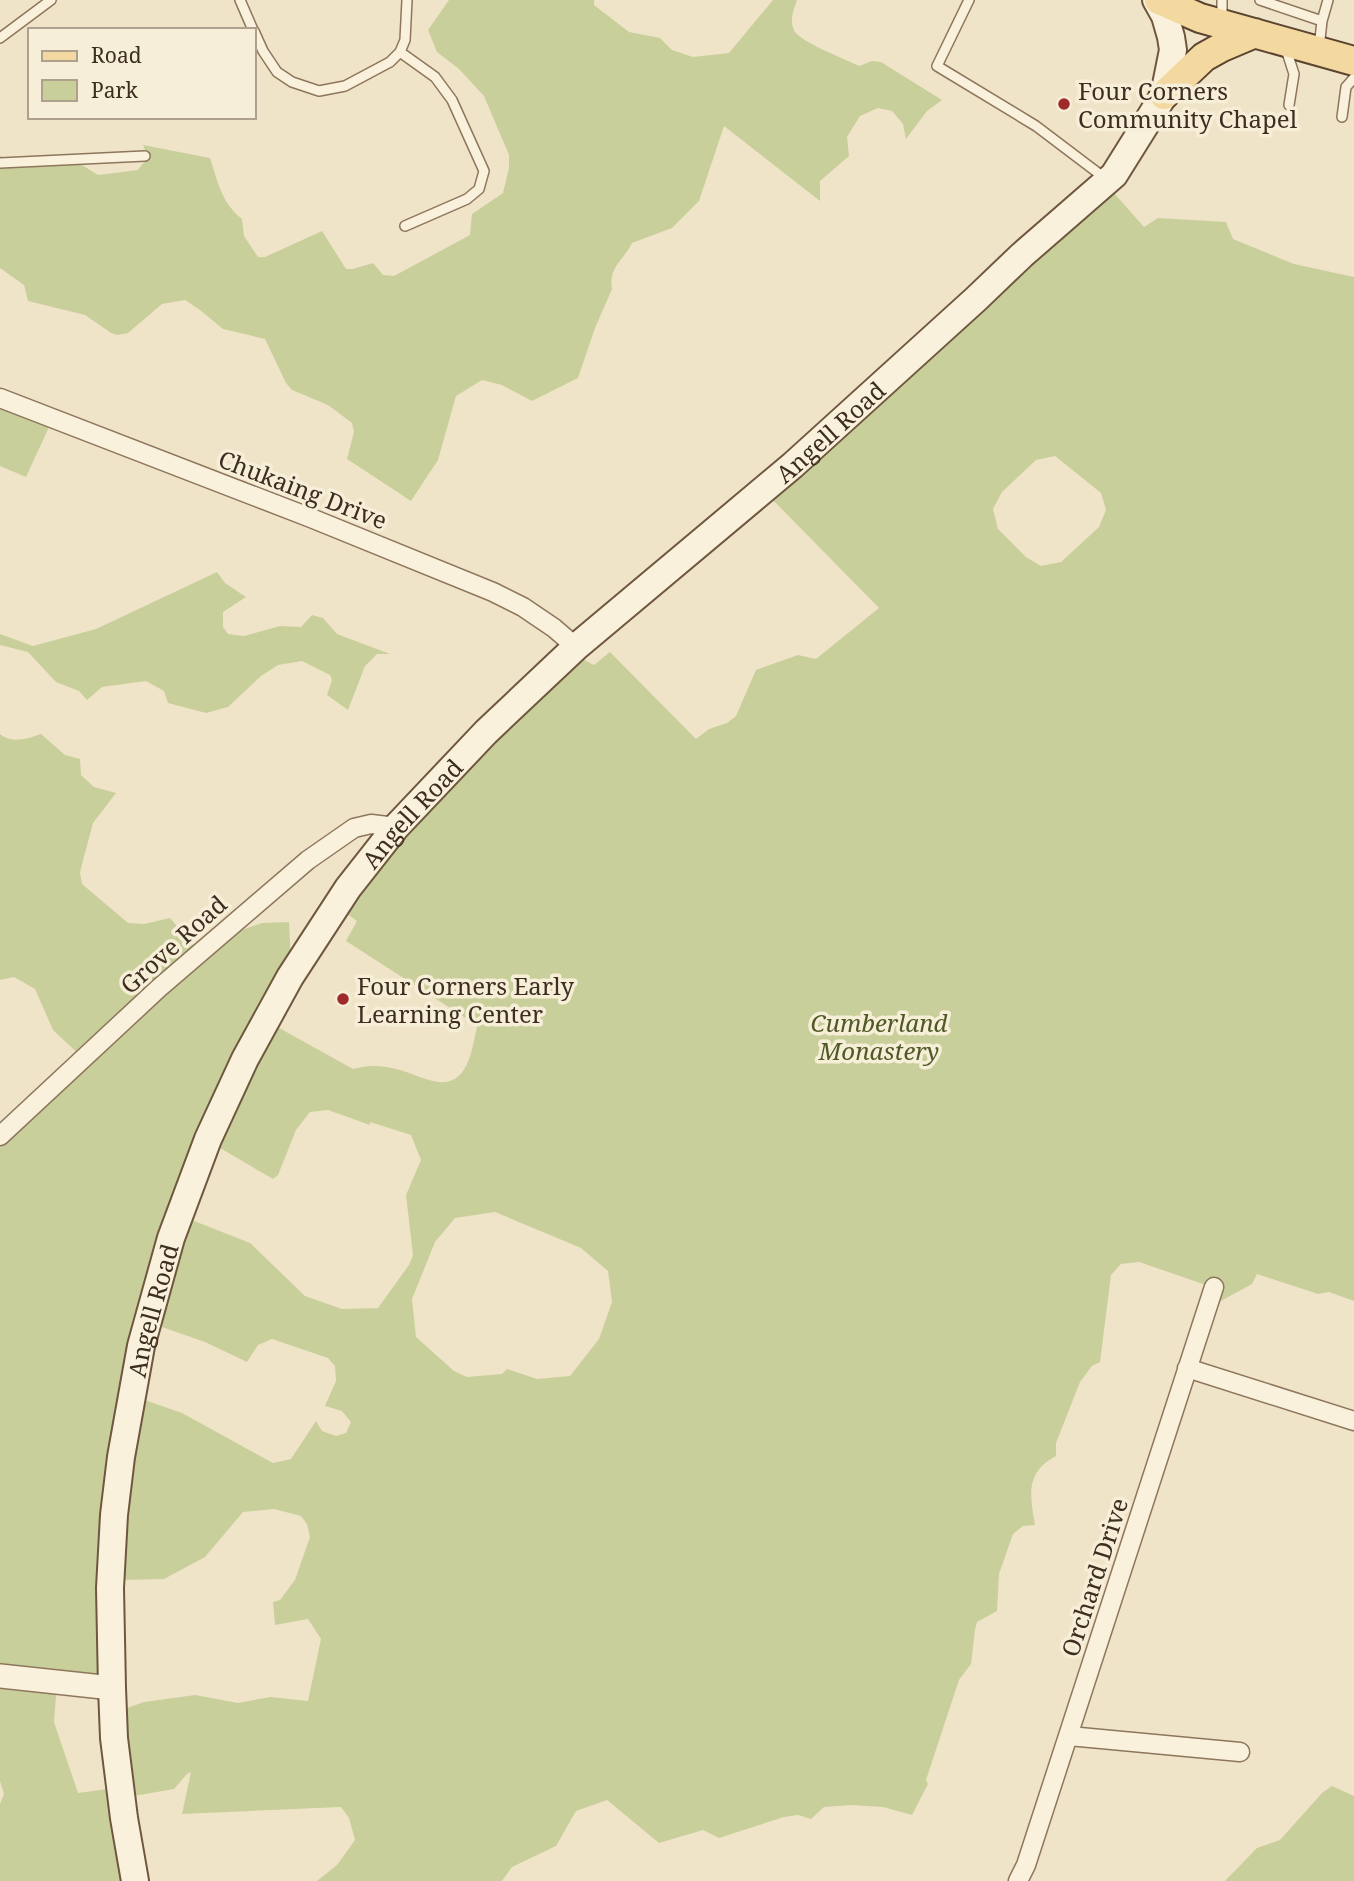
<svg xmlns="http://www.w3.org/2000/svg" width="1354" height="1881" font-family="'Noto Serif',serif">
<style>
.green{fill:#c9cf9b;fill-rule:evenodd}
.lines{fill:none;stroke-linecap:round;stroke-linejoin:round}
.service-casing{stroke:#8d765c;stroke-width:12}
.minor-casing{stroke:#8d765c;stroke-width:21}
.tertiary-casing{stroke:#8d765c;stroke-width:26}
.secondary-casing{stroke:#6f573f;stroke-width:30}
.primary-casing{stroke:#5b4430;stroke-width:32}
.service{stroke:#faf1dc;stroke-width:9}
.minor{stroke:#faf1dc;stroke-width:18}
.tertiary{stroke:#faf1dc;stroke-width:23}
.secondary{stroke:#faf1dc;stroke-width:26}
.primary{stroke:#f3d9a0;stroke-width:28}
.poi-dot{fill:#9e2a2b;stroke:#f7eed8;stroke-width:2.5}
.labels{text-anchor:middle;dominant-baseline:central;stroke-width:7;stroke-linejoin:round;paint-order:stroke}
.poi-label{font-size:24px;fill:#3d2e20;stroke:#f7eed8;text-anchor:start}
.street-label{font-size:24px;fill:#3d2e20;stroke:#f7eed8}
.park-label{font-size:24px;font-style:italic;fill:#4d5a26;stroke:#f7eed8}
</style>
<rect width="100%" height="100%" fill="#f0e4c8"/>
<!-- green -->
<path class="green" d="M 449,0 L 594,0 L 594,5 L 629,32 L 660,38 L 672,50 L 693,57 L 729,53 L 773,0 L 797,0 C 793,10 789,22 795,32 C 803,43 845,59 859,66 L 872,61 L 881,62 L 942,100 L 927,111 L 906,139 L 903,124 L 892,111 L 878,108 L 860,116 L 847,137 L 849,156 L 820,181 L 820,201 L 724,126 L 699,201 L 672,228 L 632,243 C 624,260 608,267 612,289 L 595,328 L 578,378 L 532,401 L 502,385 L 482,380 L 456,396 L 438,460 L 411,501 L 347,459 L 354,432 L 352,423 L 328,405 L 292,390 L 286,383 L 265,339 L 223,329 L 200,310 L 185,300 L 162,304 L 128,333 L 117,335 L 111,333 L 85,315 L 28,301 L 24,285 L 0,268 L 0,156 L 43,167 L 74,160 L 98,175 L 138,170 L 148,157 L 143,145 L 210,158 C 218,182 221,202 242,219 L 244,236 L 258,257 L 265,257 L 322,231 L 346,269 L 353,269 L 373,263 L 383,275 L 394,276 L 470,235 L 472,214 L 503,193 L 509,168 L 509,155 L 484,96 L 459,69 L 437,52 L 428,30 Z
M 1113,192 L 1144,227 L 1158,218 L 1226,222 L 1233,239 L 1294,264 L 1354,277 L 1354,1301 L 1329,1292 L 1318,1294 L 1257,1274 L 1252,1284 L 1219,1302 L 1209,1286 L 1139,1262 L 1121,1264 L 1111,1275 L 1100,1362 L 1092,1366 L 1080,1382 L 1056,1443 L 1056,1456 C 1025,1472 1030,1496 1035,1525 L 1023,1526 L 1013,1534 L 999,1574 L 997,1611 L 977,1622 L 975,1630 L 971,1664 L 959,1680 L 926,1780 L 928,1784 L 912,1815 L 883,1807 L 851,1805 L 824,1807 L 811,1819 L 798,1815 L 784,1817 L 719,1838 L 703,1830 L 659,1843 L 607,1800 L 576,1811 L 556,1846 L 512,1867 L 502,1881 L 317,1881 L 337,1865 L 355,1840 L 349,1818 L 341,1807 L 182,1814 L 191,1772 L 187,1774 L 174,1789 L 134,1796 L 139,1881 L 0,1881 L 0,1804 L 4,1794 L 0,1781 L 0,1142 L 85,1060 L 53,1030 L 35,989 L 14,977 L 0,980 L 0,734 C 12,744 27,739 41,734 L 65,755 L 80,759 L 81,775 L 94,787 L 116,793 L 93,823 L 80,872 L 82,884 L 128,923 L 144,924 L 170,918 L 199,952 L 221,937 L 262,923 L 289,922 L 291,965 L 272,1024 L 353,1069 C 369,1065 380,1065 396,1069 C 422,1075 451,1098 467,1064 C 472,1054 474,1039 477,1027 L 475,1024 L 346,941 L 357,921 L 343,911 L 368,872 L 576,656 L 594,665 L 610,652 L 696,739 L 709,729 L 727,723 L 736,716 L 756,670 L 798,655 L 816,659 L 879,608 L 765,492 ZM 1055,456 L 1101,493 L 1106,510 L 1099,527 L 1061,562 L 1041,566 L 1026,557 L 998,529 L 993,509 L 1002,492 L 1036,460 ZM 328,1110 L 370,1125 L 370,1122 L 411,1135 L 421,1160 L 406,1195 L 413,1255 L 409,1265 L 378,1308 L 342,1309 L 305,1296 L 250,1243 L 184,1217 L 213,1144 L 273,1179 L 278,1175 L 296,1130 L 310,1112 ZM 495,1212 L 581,1248 L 608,1271 L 612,1302 L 599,1339 L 570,1376 L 537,1379 L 507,1369 L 502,1374 L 467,1377 L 454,1371 L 416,1337 L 412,1299 L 435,1242 L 455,1218 ZM 159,1326 L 205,1342 L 247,1362 L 258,1345 L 272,1339 L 328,1358 L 335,1366 L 336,1381 L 325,1406 L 342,1411 L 351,1422 L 346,1433 L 336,1436 L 322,1431 L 316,1421 L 291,1459 L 273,1463 L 182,1413 L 139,1398 ZM 274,1509 L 301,1516 L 307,1524 L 310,1537 L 295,1580 L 280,1600 L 273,1602 L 275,1625 L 308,1619 L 321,1639 L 308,1701 L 270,1697 L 238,1703 L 195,1695 L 144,1702 L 121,1710 L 122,1787 L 78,1793 L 54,1722 L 57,1684 L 113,1686 L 121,1580 L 164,1579 L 205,1557 L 243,1512 Z
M 0,404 L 50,425 L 26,477 L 0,466 Z
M 217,572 L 225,583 L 246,597 L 223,612 L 223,627 L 228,634 L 244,636 L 280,626 L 301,627 L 312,615 L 323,618 L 337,634 L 390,654 L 377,654 L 365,666 L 348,710 L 327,695 L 332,680 L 330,675 L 302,661 L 278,665 L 261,676 L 228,707 L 206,713 L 168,703 L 164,691 L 146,681 L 102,687 L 87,700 L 79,691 L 56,682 L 28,652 L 0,645 L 0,634 L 33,646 L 96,629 Z
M 1332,1786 L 1354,1796 L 1354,1881 L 1225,1881 L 1257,1848 L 1280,1840 L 1322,1793 Z"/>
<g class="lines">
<!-- service casing -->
<g class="service-casing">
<path id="service" d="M 240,0 L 253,30
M 969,0 L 937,66 L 1036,126 L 1106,179
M 1222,0 L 1222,19
M 1260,0 L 1322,21 L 1319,48
M 1322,21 L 1328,0
M 254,31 L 263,51 L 277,72 L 292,82 L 319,91 L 345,86 L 390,62 L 400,52 L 405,40 L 407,0
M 0,38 L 51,0
M 1285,46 L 1294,74 L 1289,105
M 400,52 L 435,77 L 452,100 L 484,171 L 479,189 L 467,199 L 405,226
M 1342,117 L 1346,87 L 1354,78
M 0,163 L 145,156"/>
</g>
<!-- minor casing -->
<g class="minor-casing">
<path id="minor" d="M 0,398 L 311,518 L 493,592 L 523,607 L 554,628 L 576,647
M 0,1136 L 159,988 L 308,860 L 354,828 L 371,824 L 396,827
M 1187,1368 L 1354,1421
M 1069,1736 L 1240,1752
M 1018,1881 L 1026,1865 L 1214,1287"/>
</g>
<!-- tertiary casing -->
<g class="tertiary-casing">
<path id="tertiary" d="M 0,1676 L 112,1688"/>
</g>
<!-- secondary casing -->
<g class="secondary-casing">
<g id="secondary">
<path id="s1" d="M 135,1881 L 124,1818 L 114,1738 L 112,1688 L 110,1588 L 114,1515 L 121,1457 L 141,1346 L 171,1238 L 208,1139 L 245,1059 L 290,977 L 348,888 L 396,827 L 486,732 L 576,647 L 793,465 L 976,299 L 1022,255 L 1114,175 L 1164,95 L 1173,50 L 1171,37 L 1165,16 L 1156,0"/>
</g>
</g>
<!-- primary casing -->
<g class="primary-casing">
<path id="primary" d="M 1159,0 L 1200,18 L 1354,61
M 1164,95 L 1204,57 L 1222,47 L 1255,33"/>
</g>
<!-- service -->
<use href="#service" class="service"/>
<!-- minor -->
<use href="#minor" class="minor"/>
<!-- tertiary -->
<use href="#tertiary" class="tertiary"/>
<!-- secondary -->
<use href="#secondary" class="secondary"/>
<!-- primary -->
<use href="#primary" class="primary"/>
</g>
<!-- markers -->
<g class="poi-dot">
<circle cx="1064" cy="104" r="7"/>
<circle cx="343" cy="999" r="7"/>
</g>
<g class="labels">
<!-- poi labels -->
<g class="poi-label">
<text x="1078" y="90">Four Corners<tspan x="1078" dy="28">Community Chapel</tspan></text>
<text x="357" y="985">Four Corners Early<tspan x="357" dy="28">Learning Center</tspan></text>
</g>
<!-- street labels -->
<g class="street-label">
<text stroke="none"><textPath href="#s1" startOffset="1710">Angell Road</textPath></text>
<text transform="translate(303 489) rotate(21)">Chukaing Drive</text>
<text stroke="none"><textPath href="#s1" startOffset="1143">Angell Road</textPath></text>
<text transform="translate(173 944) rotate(-42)">Grove Road</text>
<text stroke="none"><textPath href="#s1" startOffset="576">Angell Road</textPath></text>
<text transform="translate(1094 1577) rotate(-72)">Orchard Drive</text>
</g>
<!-- park labels -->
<g class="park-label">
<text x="879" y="1022">Cumberland<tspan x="879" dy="28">Monastery</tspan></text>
</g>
</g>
<!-- legend -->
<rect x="28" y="28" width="228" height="91" fill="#f7eed8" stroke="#ada18e" stroke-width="2"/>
<rect x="42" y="51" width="35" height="10" fill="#f3d9a0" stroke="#ada18e" stroke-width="2"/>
<text x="91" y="63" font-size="21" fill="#3d2e20">Road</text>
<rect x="42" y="80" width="35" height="21" fill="#c9cf9b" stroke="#ada18e" stroke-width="2"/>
<text x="91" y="98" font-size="21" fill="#3d2e20">Park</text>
</svg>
